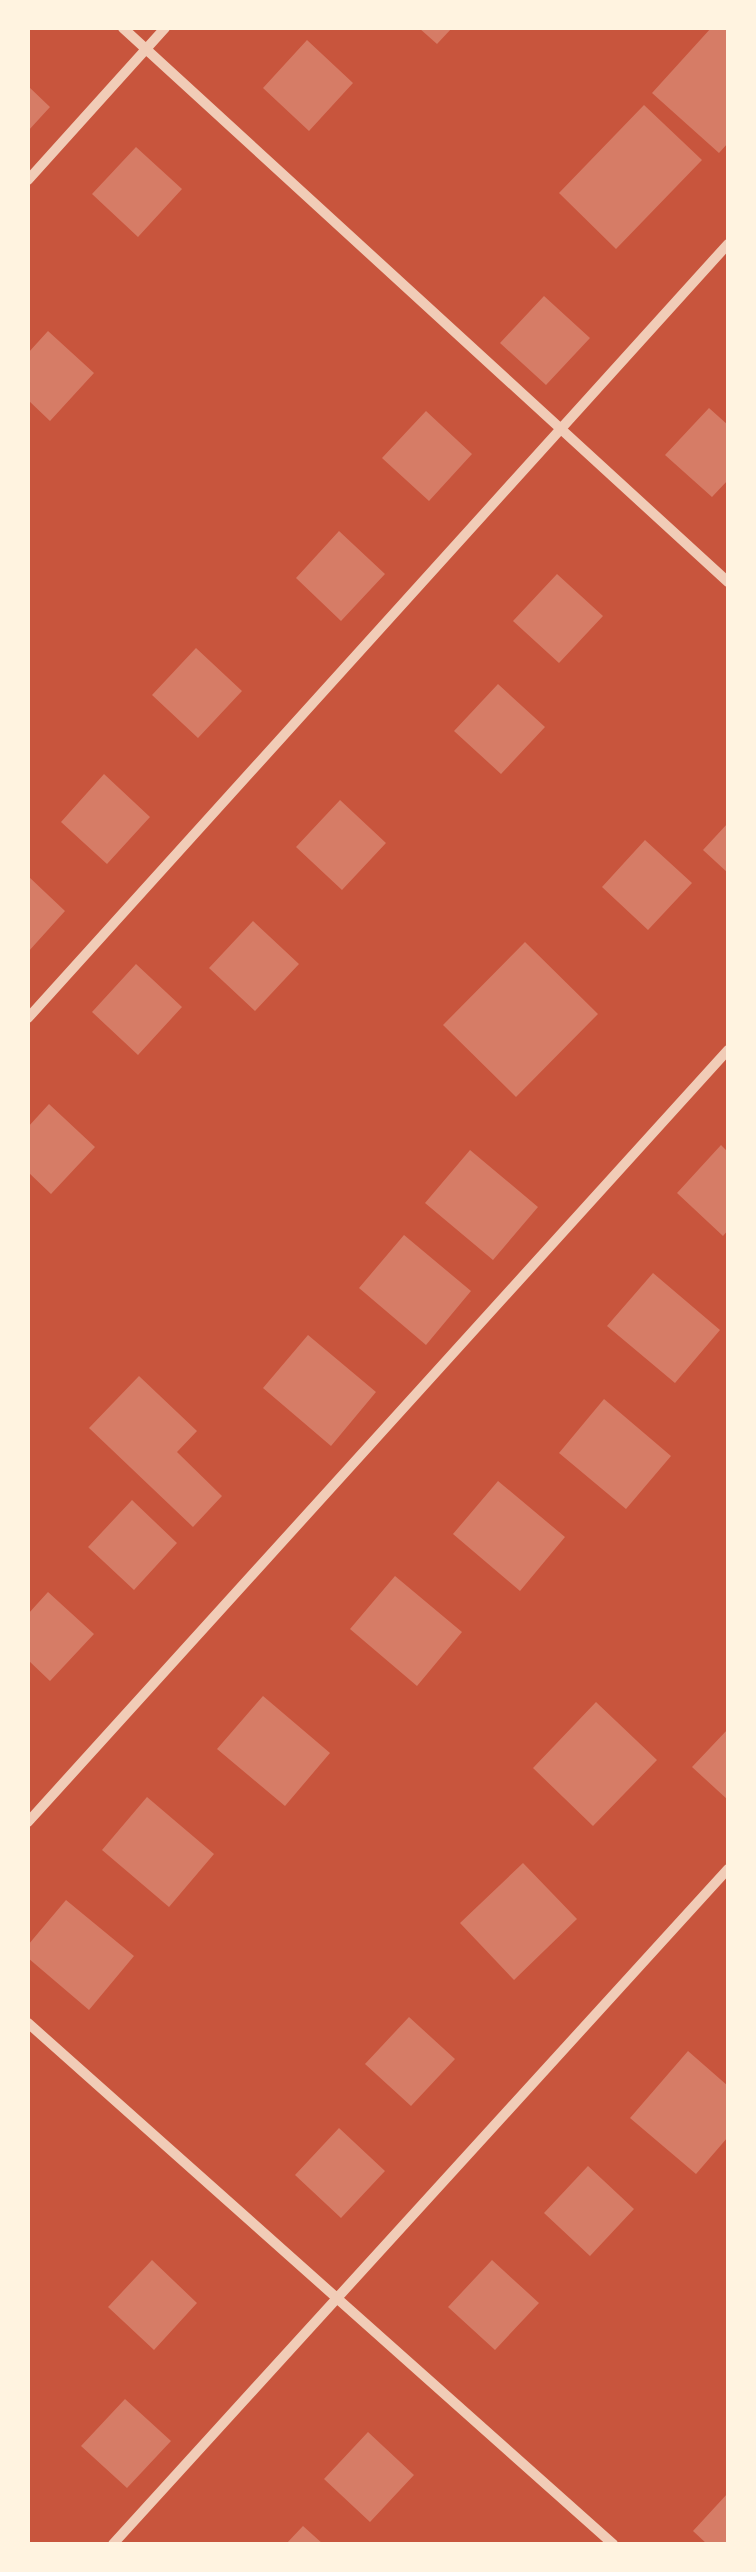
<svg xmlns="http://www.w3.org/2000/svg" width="756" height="2572" font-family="Commissioner,sans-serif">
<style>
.building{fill:#d67c66}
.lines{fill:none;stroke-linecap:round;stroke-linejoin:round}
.minor{stroke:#f1ccb7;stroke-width:10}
</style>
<rect width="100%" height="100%" fill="#c8553d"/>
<!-- building -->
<path class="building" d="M 419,28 L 452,28 L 437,44 Z
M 711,28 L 728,28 L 728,143 L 719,153 L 652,93 Z
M 307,40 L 353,83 L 309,131 L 263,88 Z
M 28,86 L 50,107 L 28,131 Z
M 644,105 L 702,160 L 616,249 L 559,193 Z
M 136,147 L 182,189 L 138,237 L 92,194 Z
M 544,296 L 590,338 L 546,385 L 500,343 Z
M 48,331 L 94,373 L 50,421 L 28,400 L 28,353 Z
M 709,408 L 728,425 L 728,480 L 712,497 L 665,455 Z
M 426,411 L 472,454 L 429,501 L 382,458 Z
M 339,531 L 385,574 L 341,621 L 296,578 Z
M 557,574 L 603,616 L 559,663 L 513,621 Z
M 196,648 L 242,691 L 198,738 L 152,695 Z
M 498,684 L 545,727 L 501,774 L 454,731 Z
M 104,774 L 150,817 L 107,864 L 61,822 Z
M 340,800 L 386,843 L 342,890 L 296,847 Z
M 728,823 L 728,873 L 703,850 Z
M 645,840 L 692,883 L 648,930 L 602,887 Z
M 28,876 L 65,911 L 28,952 Z
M 253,921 L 299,964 L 255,1011 L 209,968 Z
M 525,942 L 598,1014 L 516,1097 L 443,1025 Z
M 136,964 L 182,1007 L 138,1055 L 92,1012 Z
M 49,1104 L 95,1147 L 51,1194 L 28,1172 L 28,1127 Z
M 721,1145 L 728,1152 L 728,1230 L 723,1236 L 677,1193 Z
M 470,1150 L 538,1207 L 493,1260 L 425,1203 Z
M 404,1235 L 471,1291 L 426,1345 L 359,1288 Z
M 653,1273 L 720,1330 L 675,1383 L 607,1326 Z
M 308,1335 L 376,1392 L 331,1446 L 263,1388 Z
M 139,1376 L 197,1431 L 177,1452 L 222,1496 L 193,1527 L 89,1428 Z
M 604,1399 L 671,1456 L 626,1509 L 559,1453 Z
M 498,1481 L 565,1537 L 520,1591 L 453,1534 Z
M 132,1500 L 177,1543 L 134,1590 L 88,1547 Z
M 395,1576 L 462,1632 L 417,1686 L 350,1629 Z
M 48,1592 L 94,1634 L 50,1681 L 28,1660 L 28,1614 Z
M 263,1696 L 330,1753 L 285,1806 L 217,1749 Z
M 596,1702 L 657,1760 L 593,1826 L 533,1768 Z
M 728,1729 L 728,1800 L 692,1767 Z
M 147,1797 L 214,1854 L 169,1907 L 102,1850 Z
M 523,1863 L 577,1919 L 514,1980 L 460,1923 Z
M 66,1900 L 134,1956 L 89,2010 L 28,1958 L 28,1945 Z
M 409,2017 L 455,2059 L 411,2106 L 365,2064 Z
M 688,2051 L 728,2086 L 728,2137 L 696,2174 L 630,2118 Z
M 339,2128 L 385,2171 L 341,2218 L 295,2175 Z
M 588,2166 L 634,2209 L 590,2256 L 544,2213 Z
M 152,2260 L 197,2303 L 154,2350 L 108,2307 Z
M 492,2260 L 539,2303 L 495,2350 L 448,2307 Z
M 125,2399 L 171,2441 L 127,2488 L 81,2446 Z
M 368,2432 L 414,2475 L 370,2522 L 324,2479 Z
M 728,2493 L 728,2544 L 707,2544 L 693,2531 Z
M 303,2526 L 323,2544 L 286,2544 Z"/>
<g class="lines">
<!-- minor -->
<path class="minor" d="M 123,28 L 728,582
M 28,180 L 165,28
M 28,1018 L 728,244
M 28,1822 L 728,1050
M 28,2023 L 613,2544
M 113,2544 L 728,1869"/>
</g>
<!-- border -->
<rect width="756" height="2572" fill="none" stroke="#fff3e0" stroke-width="60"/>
</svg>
